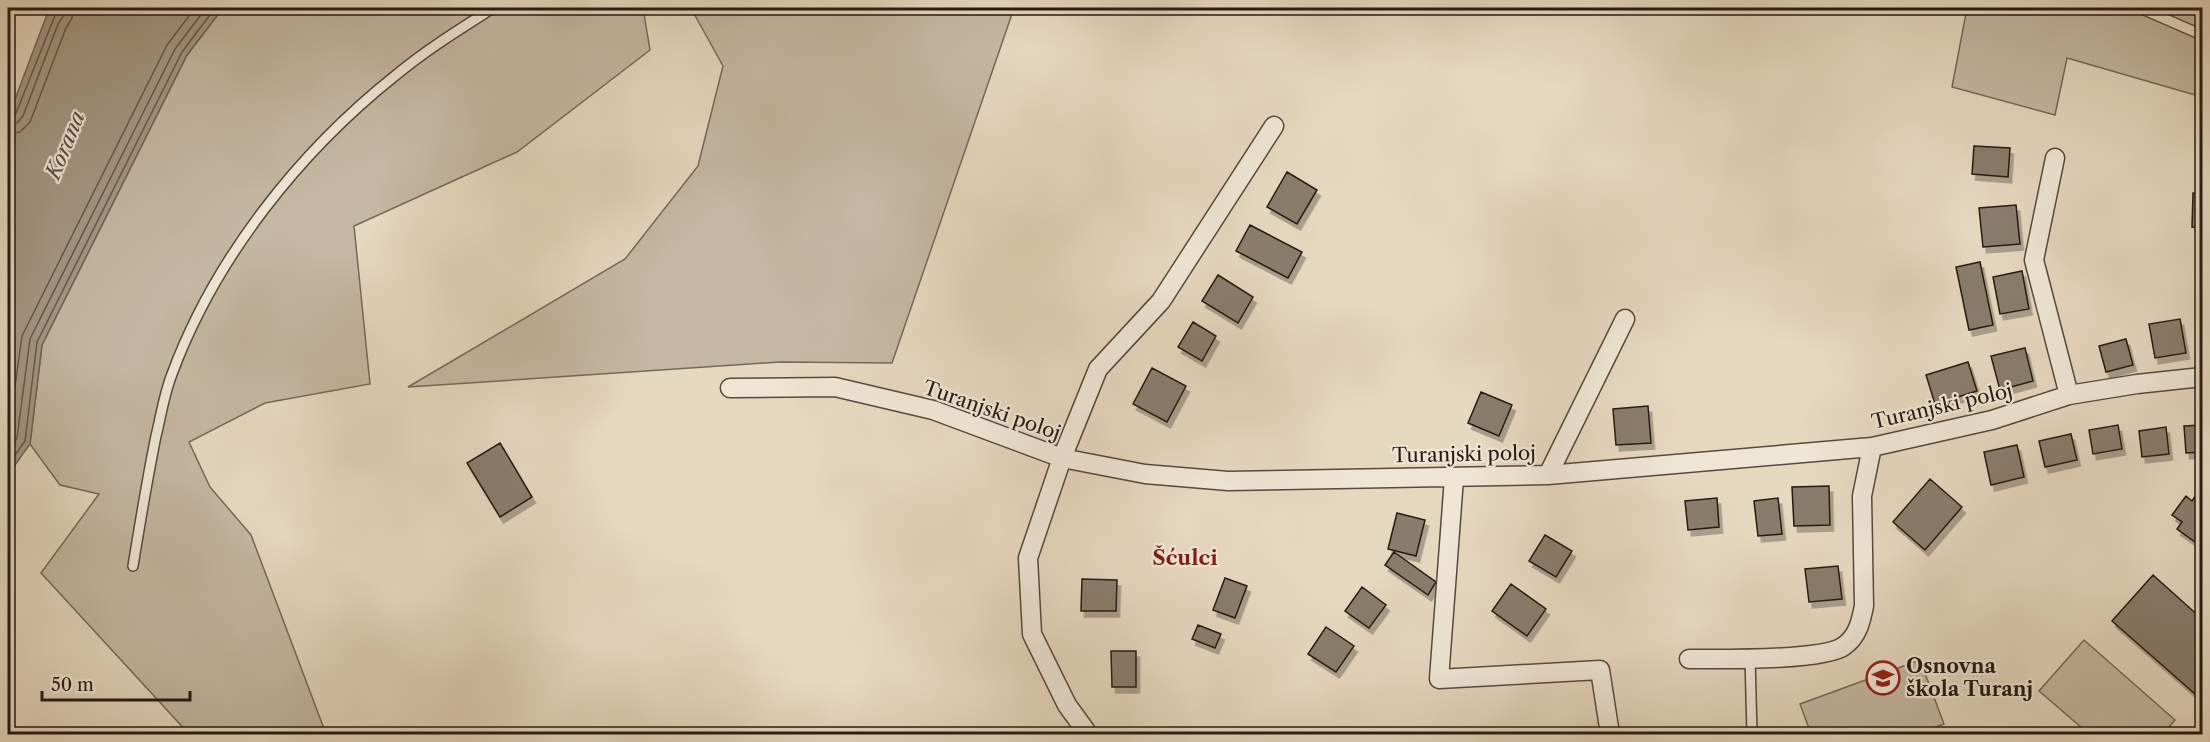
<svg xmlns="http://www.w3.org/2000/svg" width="2210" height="742" font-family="'Libre Caslon Text',serif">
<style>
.green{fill:#c5b7a2;stroke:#76685a;stroke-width:1.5}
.water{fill:#a59784;stroke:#726556;stroke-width:1.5}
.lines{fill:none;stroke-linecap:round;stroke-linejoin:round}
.shore{stroke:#66584b;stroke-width:1.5}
.building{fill:#8a7c6c;stroke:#261a12;stroke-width:1.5;filter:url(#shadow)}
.lane-casing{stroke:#56493d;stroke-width:12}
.street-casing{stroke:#56493d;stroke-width:21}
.lane{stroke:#efe5d5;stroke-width:9}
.street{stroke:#efe5d5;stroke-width:18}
.labels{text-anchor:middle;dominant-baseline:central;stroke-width:4.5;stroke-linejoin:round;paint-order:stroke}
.street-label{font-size:20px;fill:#261a12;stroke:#efe5d5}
.poi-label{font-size:20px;font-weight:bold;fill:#261a12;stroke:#efe5d5;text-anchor:start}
.water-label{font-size:21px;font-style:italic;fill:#594c40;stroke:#efe5d5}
.neighbourhood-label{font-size:21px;font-weight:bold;fill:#7a1f14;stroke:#efe5d5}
</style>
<defs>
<filter id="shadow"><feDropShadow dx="3.5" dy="6" stdDeviation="0" flood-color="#0004"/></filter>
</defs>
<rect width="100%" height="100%" fill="#e6d7bf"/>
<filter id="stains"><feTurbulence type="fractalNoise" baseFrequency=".00333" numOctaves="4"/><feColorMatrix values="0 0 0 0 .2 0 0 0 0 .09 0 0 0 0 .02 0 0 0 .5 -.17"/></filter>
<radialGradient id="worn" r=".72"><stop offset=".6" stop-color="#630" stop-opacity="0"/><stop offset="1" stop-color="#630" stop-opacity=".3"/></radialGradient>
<!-- green -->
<path class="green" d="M 223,8 L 643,8 L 650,50 L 517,152 L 354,226 L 370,384 L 265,403 L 189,442 L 210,487 L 251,535 L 326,734 L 189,734 L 41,573 L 99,494 L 60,485 L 30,444 L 42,345 L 187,55 Z
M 701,8 L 1014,8 L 892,363 L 780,362 L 408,387 L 625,259 L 698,166 L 723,66 L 692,10 Z
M 1967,8 L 2202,8 L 2202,97 L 2067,58 L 2055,115 L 1952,87 Z
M 2084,640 L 2175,720 L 2163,734 L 2089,734 L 2039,691 Z
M 1920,660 L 1944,724 L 1916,734 L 1811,734 L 1800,704 Z"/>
<!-- water -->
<path class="water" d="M 53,8 L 223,8 L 187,55 L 42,345 L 30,444 L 8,475 L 8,118 L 46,17 Z"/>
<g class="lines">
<!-- shore -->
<path class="shore" d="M 8,118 L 12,117 L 16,113 L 58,8
M 8,125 L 17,123 L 23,116 L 58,24 L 64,15 L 65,8
M 8,134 L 20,132 L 30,122 L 66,28 L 72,18 L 74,8
M 8,437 L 22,336 L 167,45 L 195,8
M 8,452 L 17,438 L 30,339 L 175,49 L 206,8
M 8,465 L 25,441 L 37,342 L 182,52 L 215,8"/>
</g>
<!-- building -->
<path class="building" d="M 1974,146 L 2010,148 L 2008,177 L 1972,174 Z
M 1287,172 L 1317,190 L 1297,224 L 1267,207 Z
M 2193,193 L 2202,193 L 2202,228 L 2192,227 Z
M 2016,205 L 2020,244 L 1983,247 L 1979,208 Z
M 1250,225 L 1302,252 L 1288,278 L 1236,251 Z
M 1980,262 L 1993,325 L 1969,330 L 1956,267 Z
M 2022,271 L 2029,309 L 2000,314 L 1993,277 Z
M 1218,275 L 1253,297 L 1238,323 L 1202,301 Z
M 2180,319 L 2186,353 L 2155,358 L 2149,324 Z
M 1193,322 L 1216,336 L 1202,361 L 1178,347 Z
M 2126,339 L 2133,365 L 2106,372 L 2099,346 Z
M 2025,348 L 2033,381 L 2000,390 L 1991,356 Z
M 1968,362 L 1977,391 L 1935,404 L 1926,375 Z
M 1152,368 L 1186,386 L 1167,422 L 1133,404 Z
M 1481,392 L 1512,405 L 1499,436 L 1468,423 Z
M 1648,406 L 1651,443 L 1616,445 L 1613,409 Z
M 2118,425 L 2122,449 L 2093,454 L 2089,430 Z
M 2202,425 L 2202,452 L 2186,453 L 2184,426 Z
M 2166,427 L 2169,454 L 2142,457 L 2139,431 Z
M 2071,434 L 2077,460 L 2045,467 L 2039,441 Z
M 500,443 L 532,497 L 500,517 L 467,463 Z
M 2017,445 L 2024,477 L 1991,485 L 1984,452 Z
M 1930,479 L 1962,507 L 1925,550 L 1893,522 Z
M 1829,486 L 1830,525 L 1794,526 L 1792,487 Z
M 2202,486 L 2202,547 L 2177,529 L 2182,522 L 2172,515 L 2186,496 L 2192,501 Z
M 1717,498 L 1719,527 L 1688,530 L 1685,501 Z
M 1778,498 L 1782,534 L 1758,536 L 1754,501 Z
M 1397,513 L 1425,520 L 1416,556 L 1388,549 Z
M 1545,535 L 1572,551 L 1556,577 L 1529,561 Z
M 1394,552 L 1436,582 L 1428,595 L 1385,565 Z
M 1838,566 L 1842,599 L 1809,602 L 1805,569 Z
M 2153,575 L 2202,619 L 2202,685 L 2195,694 L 2112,621 Z
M 1225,578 L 1247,586 L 1235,618 L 1213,610 Z
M 1082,579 L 1117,580 L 1116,611 L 1081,611 Z
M 1511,584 L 1546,609 L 1527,636 L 1492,611 Z
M 1362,587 L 1386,605 L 1369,628 L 1345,611 Z
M 1198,625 L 1221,634 L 1215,648 L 1192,639 Z
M 1326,627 L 1354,646 L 1336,672 L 1308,654 Z
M 1111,651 L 1136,651 L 1136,687 L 1112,687 Z"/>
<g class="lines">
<!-- lane casing -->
<g class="lane-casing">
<path id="lane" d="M 2140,8 L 2202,35
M 133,566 C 140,523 147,480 156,436 C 161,416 164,394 172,374 C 215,258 299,152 396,75 C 426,50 460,29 493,8
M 1750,658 L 1752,734"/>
</g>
<!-- street casing -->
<g class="street-casing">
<path id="street" d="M 2055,158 L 2034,260 L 2069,395
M 730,388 L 835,387 L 933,410 L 1062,458 L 1145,474 L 1228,481 L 1548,475 L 1872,447 L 1992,420 L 2069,395 L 2137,384 L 2202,377
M 1548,475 L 1625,319
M 1454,478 L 1439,679 L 1600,670 L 1610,734
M 1689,659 C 1719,659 1824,661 1844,646 C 1858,636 1861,621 1864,606 L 1862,496 L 1872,447
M 1088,734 L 1067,705 L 1032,634 L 1028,558 L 1062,458 L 1098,369 L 1161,301 L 1274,126"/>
</g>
<!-- lane -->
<use href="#lane" class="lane"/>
<!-- street -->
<use href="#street" class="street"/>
</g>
<!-- icons -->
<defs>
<g id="school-ring" transform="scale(1.725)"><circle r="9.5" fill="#efe5d5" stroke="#8f2418" stroke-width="1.5"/><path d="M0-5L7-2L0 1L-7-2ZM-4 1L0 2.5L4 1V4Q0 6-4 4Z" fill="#8f2418"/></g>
</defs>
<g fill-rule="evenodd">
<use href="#school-ring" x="1883" y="678"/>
</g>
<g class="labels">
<!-- street labels -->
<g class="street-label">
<text transform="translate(1942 406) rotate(-13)">Turanjski poloj</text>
<text transform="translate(992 410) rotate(19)">Turanjski poloj</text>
<text transform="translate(1464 454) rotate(-1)">Turanjski poloj</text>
</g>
<!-- poi labels -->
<g class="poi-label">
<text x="1906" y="666">Osnovna<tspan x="1906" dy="23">škola Turanj</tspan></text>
</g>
<!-- water labels -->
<g class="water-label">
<text transform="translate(65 145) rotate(-68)">Korana</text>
</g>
<!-- neighbourhood labels -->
<g class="neighbourhood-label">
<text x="1185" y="557">Šćulci</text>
</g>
</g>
<!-- margin -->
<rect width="2210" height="742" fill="none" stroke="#e6d7bf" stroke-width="30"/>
<rect x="9" y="9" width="2192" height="724" fill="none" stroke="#261a12" stroke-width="3"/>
<rect x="15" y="15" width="2180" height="712" fill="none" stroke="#261a12" stroke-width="1.5"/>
<!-- scale -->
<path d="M42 691v9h148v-9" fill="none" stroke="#261a12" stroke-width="3"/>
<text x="51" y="691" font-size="18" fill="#261a12" stroke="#efe5d5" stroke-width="4.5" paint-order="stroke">50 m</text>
<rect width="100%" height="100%" filter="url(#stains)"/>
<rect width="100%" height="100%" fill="url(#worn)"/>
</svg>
